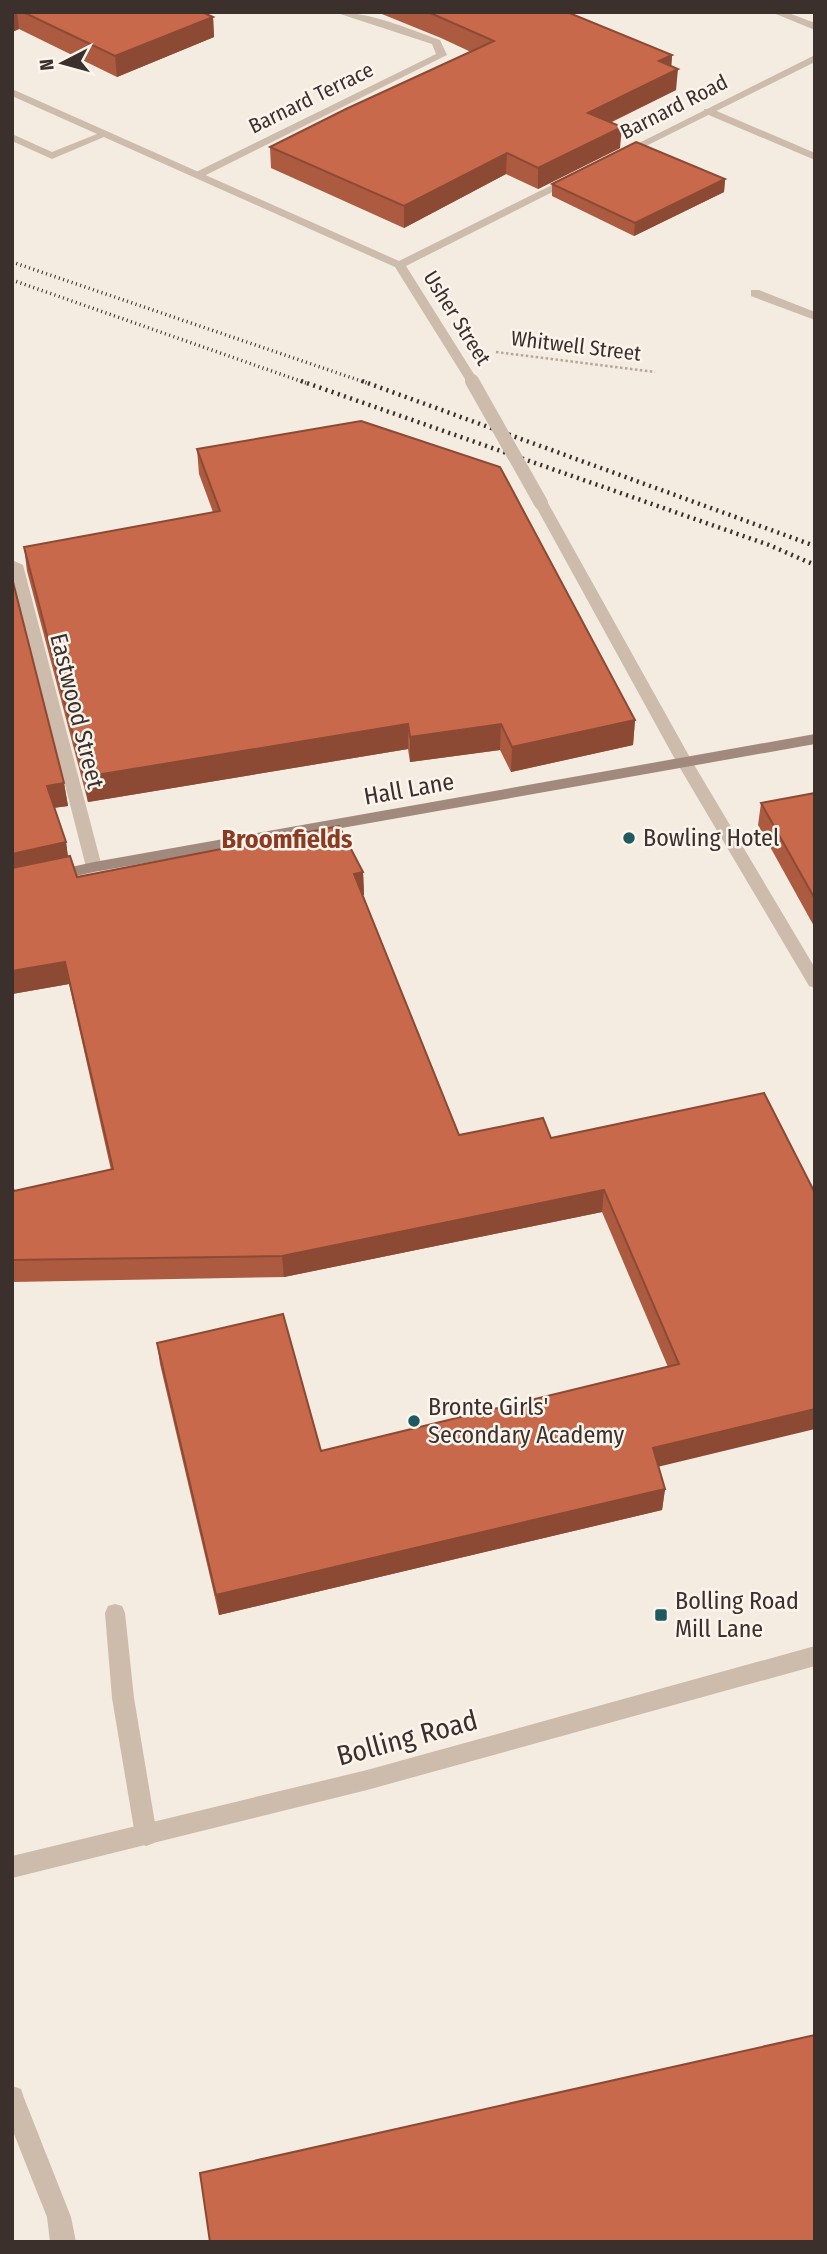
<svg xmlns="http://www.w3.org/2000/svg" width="827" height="2254" font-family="'Fira Sans Condensed',sans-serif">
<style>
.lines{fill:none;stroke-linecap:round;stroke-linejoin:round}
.path{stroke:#b9a596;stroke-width:2.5;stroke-dasharray:2.5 2.5;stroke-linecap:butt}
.lane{fill:#cdbbac;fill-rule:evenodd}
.street{fill:#cdbbac;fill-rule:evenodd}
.secondary{fill:#a18a7d;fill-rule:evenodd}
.rail-far1{stroke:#3b302b;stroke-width:3.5;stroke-dasharray:1 3.5;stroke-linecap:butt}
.rail{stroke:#3b302b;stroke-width:4.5;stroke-dasharray:2 4.5;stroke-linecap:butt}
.street-bridge-far1{stroke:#cdbbac;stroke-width:11}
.street-bridge{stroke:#cdbbac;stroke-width:14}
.wall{fill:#ac5a40}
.shaded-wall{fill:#8c4a34}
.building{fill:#c8694b;stroke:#8c4a34;stroke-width:2}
.poi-dot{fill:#1f5a5e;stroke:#fbf5ee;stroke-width:2.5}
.labels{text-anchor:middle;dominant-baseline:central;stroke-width:5;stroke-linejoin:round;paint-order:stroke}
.far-street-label{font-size:21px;fill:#3b302b;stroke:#fbf5ee}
.street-label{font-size:24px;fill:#3b302b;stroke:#fbf5ee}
.poi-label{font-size:24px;fill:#3b302b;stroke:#fbf5ee;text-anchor:start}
.neighbourhood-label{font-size:26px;font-weight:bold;fill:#8c3b22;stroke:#fbf5ee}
.near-street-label{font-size:28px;fill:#3b302b;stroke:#fbf5ee}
</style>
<rect width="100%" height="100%" fill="#f4ebe1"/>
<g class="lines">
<!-- path -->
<path class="path" d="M 496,352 L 655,372"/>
<!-- lane -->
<path class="lane" d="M 334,12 C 371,12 406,28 440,40 L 447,55 L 202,177 L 194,177 L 194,173 L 436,54 L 432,44 Z
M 771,12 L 786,12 L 815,23 L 815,30 Z
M 704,109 L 712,109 L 815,153 L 815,160 L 704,113 Z
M 102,132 L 111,134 L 52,159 L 12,141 L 12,134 L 52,152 Z
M 751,290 L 759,290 L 815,312 L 815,320 L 751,296 Z
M 115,1604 L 122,1606 L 125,1613 L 134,1698 L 157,1835 L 154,1843 L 146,1846 L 138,1843 L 135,1835 L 112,1698 L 105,1613 L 108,1606 Z
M 12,2086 L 21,2089 L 24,2098 L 71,2217 L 76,2242 L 50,2242 L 47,2217 L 12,2129 Z"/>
<!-- street -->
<path class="street" d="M 815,55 L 815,62 L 626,156 L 617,154 Z
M 12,89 L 399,261 L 568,177 L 578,179 L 406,266 L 477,379 L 471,383 L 465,379 L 395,267 L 12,96 Z
M 541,499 L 548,503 L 693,763 L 815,968 L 815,988 L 809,986 L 677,763 L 534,503 Z
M 12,560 L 23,565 L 102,867 L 94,872 L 86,867 L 12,577 Z
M 815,1646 L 815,1666 L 367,1790 L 12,1878 L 12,1856 L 367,1770 Z"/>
<!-- secondary -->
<path class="secondary" d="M 815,734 L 815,744 L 94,872 L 12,890 L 12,880 L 94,862 Z"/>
<!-- rail-far1 -->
<path class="rail-far1" d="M 12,262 L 367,383
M 12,280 L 306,383"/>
<!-- rail -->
<path class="rail" d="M 301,381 L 769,545 L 815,565
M 362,381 L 815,546"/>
<!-- street-bridge-far1 -->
<path class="street-bridge-far1" d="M 471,379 L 473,383"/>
<!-- street-bridge -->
<path class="street-bridge" d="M 472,381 L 541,503"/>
</g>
<!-- wall -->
<path class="wall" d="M 12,12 L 202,12 L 213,17 L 214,37 L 117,77 L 19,29 L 12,32 Z
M 377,12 L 567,12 L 672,55 L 671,66 L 676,90 L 610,123 L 620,148 L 538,189 L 506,174 L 404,228 L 271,168 L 270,147 L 471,52 L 441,38 Z
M 725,179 L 724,192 L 634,236 L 552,196 L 552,184 Z
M 197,449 L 635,720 L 633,745 L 511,772 L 500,750 L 410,762 L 408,749 L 88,802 L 27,571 L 24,547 L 213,512 L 199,474 Z
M 12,578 L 64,783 L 68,806 L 54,808 L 66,842 L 68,857 L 77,877 L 363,872 L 364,895 L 363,895 L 459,1135 L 551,1138 L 764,1093 L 658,1467 L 665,1489 L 662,1510 L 219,1615 L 160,1364 L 157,1343 L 321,1451 L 668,1367 L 602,1212 L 284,1277 L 12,1282 L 12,1186 L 14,1191 L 111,1170 L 69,984 L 12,994 Z
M 815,793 L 815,928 L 758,825 L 761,803 Z"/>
<!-- shaded-wall -->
<path class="shaded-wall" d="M 12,12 L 17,12 L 19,29 L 12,32 Z
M 213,17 L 214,37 L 117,77 L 115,56 Z
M 672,55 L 671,72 L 678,69 L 676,90 L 586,134 L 588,113 L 659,61 Z
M 622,127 L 620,148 L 538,189 L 538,168 Z
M 507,153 L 506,174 L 404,228 L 404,206 Z
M 725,179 L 724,192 L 634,236 L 635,223 Z
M 635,720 L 633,745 L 511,772 L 512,747 Z
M 408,724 L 408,749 L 88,802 L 84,777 Z
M 501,724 L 500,750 L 410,762 L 410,737 Z
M 64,783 L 68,806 L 51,808 L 47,786 Z
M 66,842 L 69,865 L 12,877 L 12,854 Z
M 363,872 L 364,895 L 355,896 L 354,874 Z
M 65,962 L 69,984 L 12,994 L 12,971 Z
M 604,1190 L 602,1212 L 284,1277 L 282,1256 Z
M 815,1409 L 815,1429 L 649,1469 L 653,1448 Z
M 665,1489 L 662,1510 L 219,1615 L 216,1595 Z"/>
<!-- building -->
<path class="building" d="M 23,12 L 202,12 L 213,17 L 115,56 Z
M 428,12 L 567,12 L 672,55 L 659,61 L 678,69 L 588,113 L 622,127 L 538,168 L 507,153 L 404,206 L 270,147 L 346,109 L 494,41 Z
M 636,142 L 725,179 L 635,223 L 552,184 Z
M 361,421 L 500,467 L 635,720 L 512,747 L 501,724 L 410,737 L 408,724 L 84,777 L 24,547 L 220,511 L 197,449 Z
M 12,578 L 64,783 L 47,786 L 66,842 L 12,854 Z
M 815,793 L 815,899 L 761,803 Z
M 339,826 L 363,872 L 354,874 L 459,1135 L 543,1118 L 551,1138 L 764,1093 L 815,1193 L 815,1409 L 653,1448 L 665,1489 L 216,1595 L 157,1343 L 283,1314 L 321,1451 L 679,1364 L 604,1190 L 282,1256 L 12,1260 L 12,1186 L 14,1191 L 113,1169 L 65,962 L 12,971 L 12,868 L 70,856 L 77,877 Z
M 815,2035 L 815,2242 L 210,2242 L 200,2173 Z"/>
<!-- markers -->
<g class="poi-dot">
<circle cx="629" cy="838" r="7"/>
<circle cx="414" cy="1421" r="7"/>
<rect x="654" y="1608" width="14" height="14" rx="3.5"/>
</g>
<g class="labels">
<!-- far-street labels -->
<g class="far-street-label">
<text transform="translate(311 98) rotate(-26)">Barnard Terrace</text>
<text transform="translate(674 107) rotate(-27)">Barnard Road</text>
<text transform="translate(457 318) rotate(58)">Usher Street</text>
<text transform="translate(576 346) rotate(7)">Whitwell Street</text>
</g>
<!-- street labels -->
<g class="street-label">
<text transform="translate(77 711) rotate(76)">Eastwood Street</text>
<text transform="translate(409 789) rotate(-10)">Hall Lane</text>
</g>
<!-- poi labels -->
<g class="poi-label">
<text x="643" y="838">Bowling Hotel</text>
<text x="428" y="1407">Bronte Girls'<tspan x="428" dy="28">Secondary Academy</tspan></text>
<text x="675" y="1601">Bolling Road<tspan x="675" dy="28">Mill Lane</tspan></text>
</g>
<!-- neighbourhood labels -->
<g class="neighbourhood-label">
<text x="287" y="839">Broomfields</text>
</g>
<!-- near-street labels -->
<g class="near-street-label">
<text transform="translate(407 1738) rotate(-15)">Bolling Road</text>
</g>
</g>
<!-- border -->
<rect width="827" height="2254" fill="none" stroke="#3b302b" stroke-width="28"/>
<!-- north arrow -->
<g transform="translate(63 63) rotate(264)" stroke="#fbf5ee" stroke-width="5" paint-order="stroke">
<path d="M0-5L12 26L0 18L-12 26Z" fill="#3b302b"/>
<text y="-10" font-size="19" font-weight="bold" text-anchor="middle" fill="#3b302b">N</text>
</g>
</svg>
